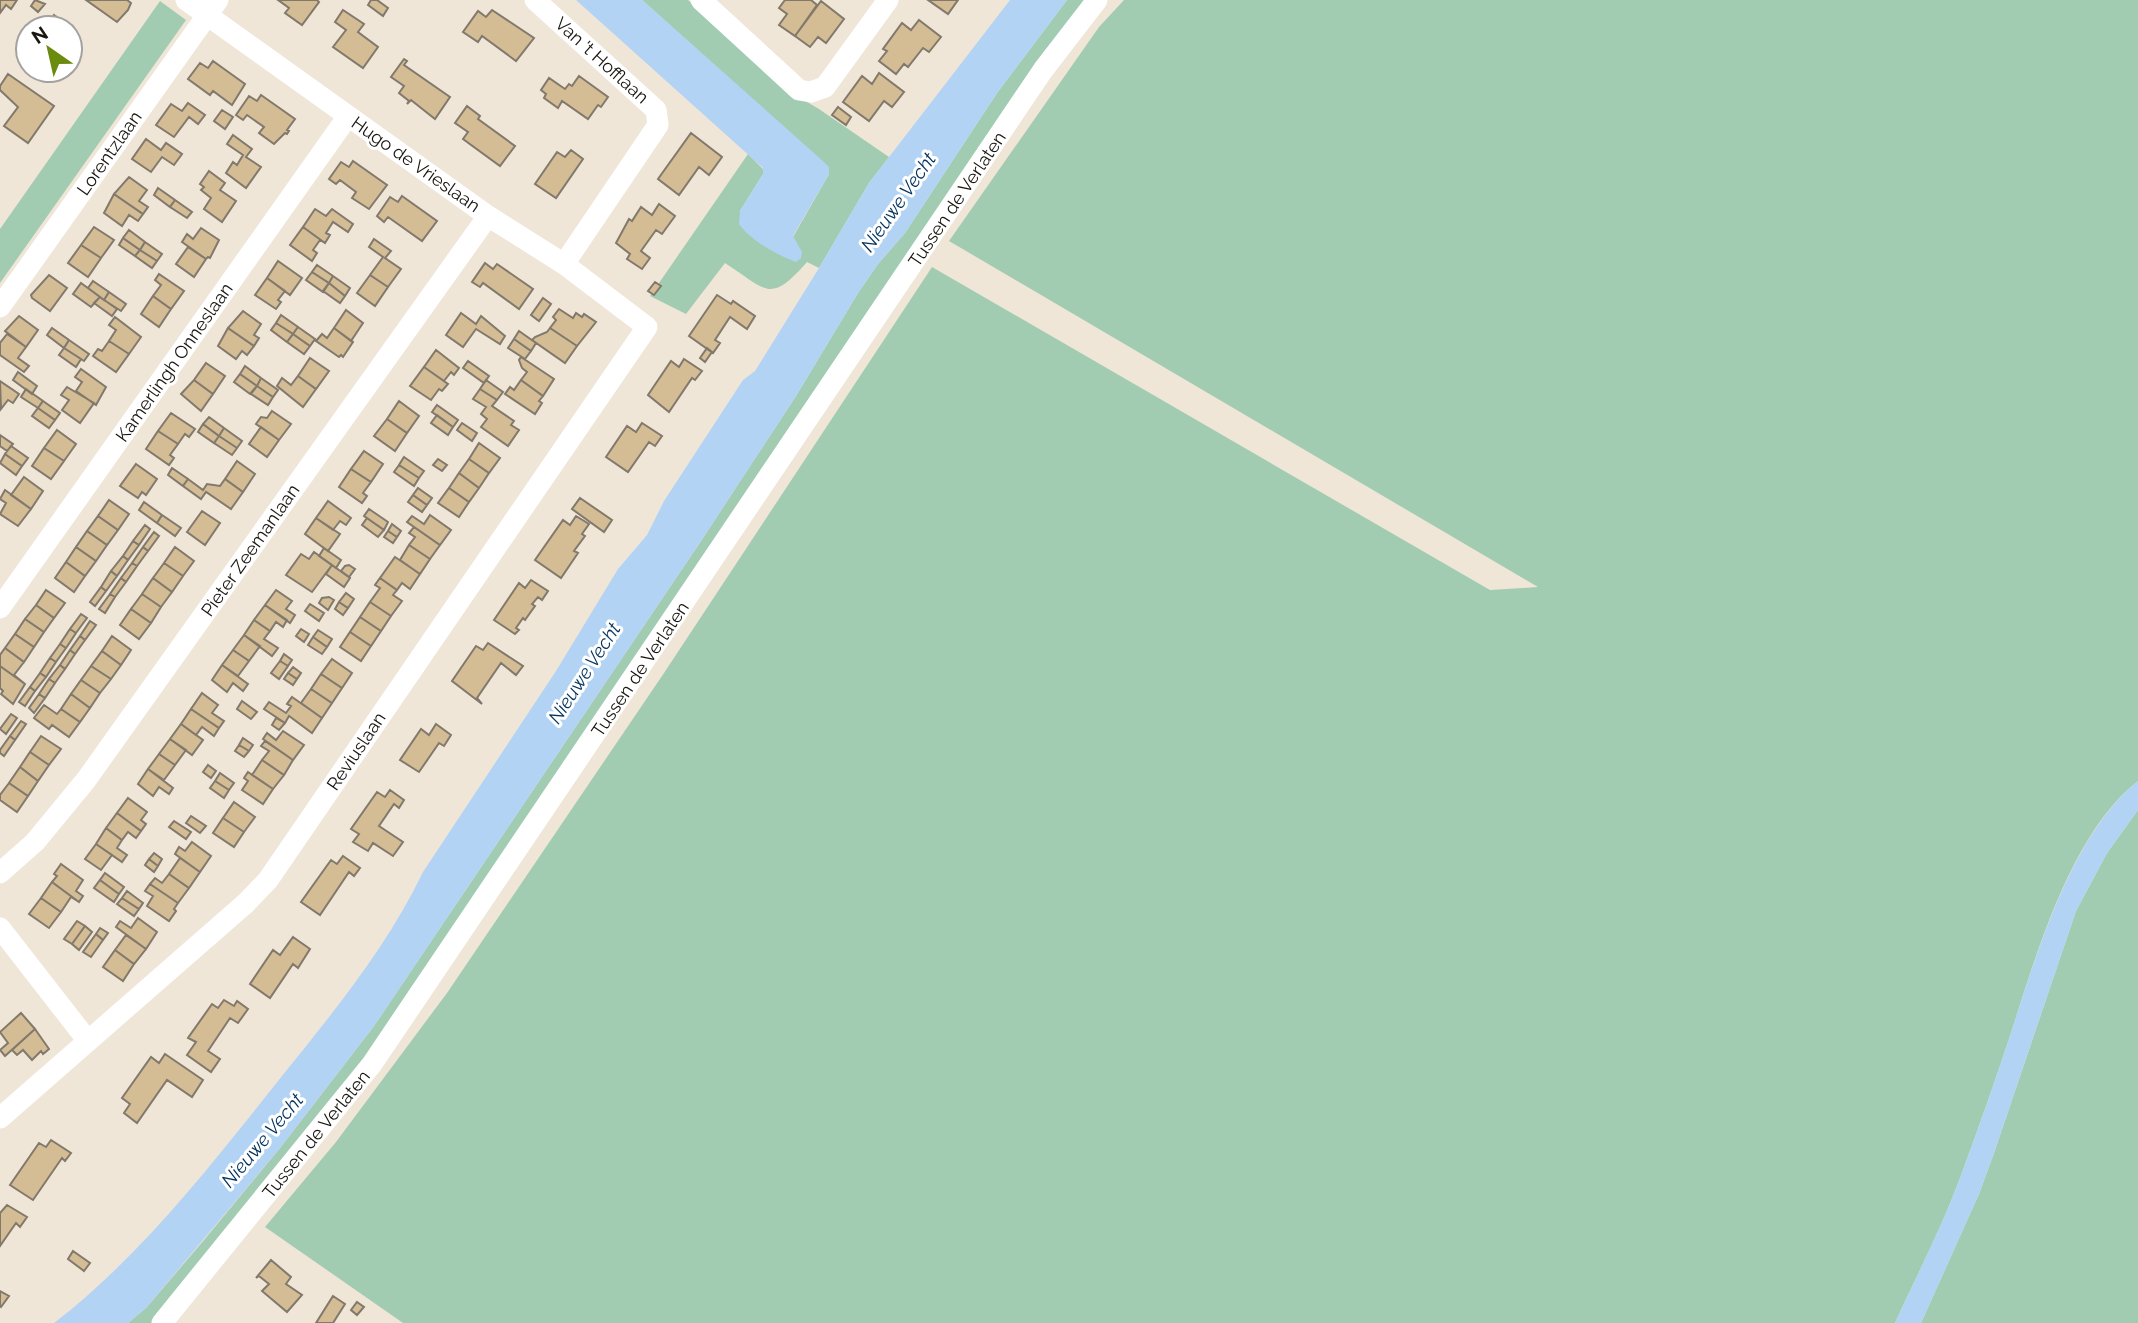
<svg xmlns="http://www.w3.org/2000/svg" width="2138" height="1323" font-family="Raleway,sans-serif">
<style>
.green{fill:#a2ccb2}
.water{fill:#b3d3f5}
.building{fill:#d4bc95;stroke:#81796c;stroke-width:2}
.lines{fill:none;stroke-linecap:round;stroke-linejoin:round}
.street{stroke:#fff;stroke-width:21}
.labels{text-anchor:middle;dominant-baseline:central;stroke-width:6;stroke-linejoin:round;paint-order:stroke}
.street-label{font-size:18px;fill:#191611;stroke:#fff}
.water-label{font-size:19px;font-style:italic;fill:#01325c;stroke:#fff}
</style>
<rect width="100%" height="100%" fill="#f0e6d7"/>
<!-- green -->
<path class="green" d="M 642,0 L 688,0 L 788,91 L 819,109 L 889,157 L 869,183 L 819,268 L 807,262 C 770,304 768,291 725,263 L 686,314 L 650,296 L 748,154 L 763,169 L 763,174 L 740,211 L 793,237 L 829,174 L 829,168 Z
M 1067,0 L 1090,0 L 375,1047 L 155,1323 L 128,1323 L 146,1308 L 204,1240 L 280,1148 L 374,1026 L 701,541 L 796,396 L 858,293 L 878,264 L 905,233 L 997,93 Z
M 1124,0 L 2138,0 L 2138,781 C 2071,833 2036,955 2011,1033 C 1995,1081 1978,1130 1960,1178 C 1942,1227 1917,1275 1895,1323 L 403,1323 L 265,1227 L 336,1142 L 447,993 L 664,673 L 932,267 L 1490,590 L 1538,587 L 949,241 L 1099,27 Z
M 160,1 L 186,20 L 0,283 L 0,229 Z
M 2138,810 L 2138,1323 L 1921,1323 L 1979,1194 L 1994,1153 L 2076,911 L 2107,853 Z"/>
<!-- water -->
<path class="water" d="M 576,0 L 642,0 L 824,162 L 829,167 L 829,174 L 793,236 L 802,252 L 801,258 L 796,262 C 777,255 750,240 739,224 L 740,211 L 763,174 L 763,168 Z
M 1010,0 L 1067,0 L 997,93 L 905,233 L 878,264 L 858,293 L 796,396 L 701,541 L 374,1026 L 280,1148 L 146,1308 L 128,1323 L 54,1323 C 138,1259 212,1164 278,1081 C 331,1015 386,949 423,872 L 556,671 L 618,569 L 647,535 L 664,501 L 743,380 L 755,371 L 819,268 L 869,183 Z
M 2138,781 L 2138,810 L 2107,853 L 2076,911 L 1994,1153 L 1979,1194 L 1921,1323 L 1895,1323 C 1917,1275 1942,1227 1960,1178 C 1978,1130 1995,1081 2011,1033 C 2036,955 2072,833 2138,781 Z"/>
<!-- building -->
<path class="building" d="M 0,0 L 17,0 L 11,9 L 6,5 L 0,13 Z
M 35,0 L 45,4 L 38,12 L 31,6 Z
M 86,0 L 127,0 L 131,3 L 128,10 L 117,22 Z
M 278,0 L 317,0 L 319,2 L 302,25 L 285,13 L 289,8 Z
M 371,0 L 377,0 L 388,8 L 383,16 L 368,5 Z
M 785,0 L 811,0 L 817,5 L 795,36 L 779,25 L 787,14 L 779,8 Z
M 928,0 L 958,0 L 948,14 Z
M 821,1 L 844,19 L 826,43 L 818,37 L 810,47 L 795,36 Z
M 343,10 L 364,24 L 358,32 L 378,47 L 363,68 L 333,47 L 346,30 L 335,22 Z
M 492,10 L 534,38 L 516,61 L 482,36 L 478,42 L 463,32 L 478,11 L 486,17 Z
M 54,15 L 72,28 L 70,31 L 70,28 L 52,28 L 48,23 Z
M 919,20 L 941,37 L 929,52 L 923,48 L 908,67 L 904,64 L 896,74 L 879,61 L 887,51 L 883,49 L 902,23 L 911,30 Z
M 404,59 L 407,61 L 404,65 L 450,97 L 435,119 L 411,100 L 407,104 L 409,101 L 399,93 L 404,86 L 391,77 Z
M 213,61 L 245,84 L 232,105 L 213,91 L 210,95 L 188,79 L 200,63 L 208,68 Z
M 879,73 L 904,92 L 892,107 L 884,101 L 869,121 L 843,102 L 862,76 L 872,84 Z
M 8,74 L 54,106 L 28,143 L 4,126 L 18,107 L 0,90 L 0,86 Z
M 579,76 L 608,97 L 601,107 L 598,105 L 588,119 L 562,101 L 558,108 L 544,98 L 546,94 L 541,90 L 549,78 L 565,89 L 569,84 L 572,86 Z
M 261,95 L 295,119 L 287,130 L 289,131 L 287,134 L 285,133 L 274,144 L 259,133 L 264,127 L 247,115 L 243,120 L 236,115 L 249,96 L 257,101 Z
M 188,103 L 205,115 L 198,124 L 189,117 L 174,137 L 156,125 L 171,104 L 182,111 Z
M 467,106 L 480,116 L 478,119 L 515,146 L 500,166 L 463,139 L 468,132 L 455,123 Z
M 838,107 L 851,117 L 846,125 L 832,115 Z
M 222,110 L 233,117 L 225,129 L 214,121 Z
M 691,133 L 722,157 L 709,175 L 699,167 L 679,195 L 658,179 Z
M 233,135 L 252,149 L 246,157 L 261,167 L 246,188 L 226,173 L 233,162 L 237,165 L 243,155 L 227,144 Z
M 146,139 L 161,150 L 166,143 L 182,154 L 174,165 L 162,157 L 151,172 L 132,159 Z
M 571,150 L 583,159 L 556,198 L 535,184 L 557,152 L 565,157 Z
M 353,161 L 387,185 L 369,209 L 352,198 L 356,192 L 340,180 L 336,184 L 329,179 L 341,162 L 349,167 Z
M 209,171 L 225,183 L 220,190 L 236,201 L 222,222 L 204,209 L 211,198 L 201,190 L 204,187 L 200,184 Z
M 129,177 L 147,190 L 139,201 L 148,207 L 143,214 L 114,194 Z
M 158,188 L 175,200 L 170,207 L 154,195 Z
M 114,194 L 143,214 L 138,221 L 129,215 L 122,226 L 104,213 Z
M 402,196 L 437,221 L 422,241 L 388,217 L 384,222 L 377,216 L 390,197 L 398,202 Z
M 175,200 L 192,212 L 187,218 L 170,207 Z
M 659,204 L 675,216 L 662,234 L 656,230 L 641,251 L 650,258 L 642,269 L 627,259 L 630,254 L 616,243 L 629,219 L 632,221 L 641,207 L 652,215 Z
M 315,209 L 326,216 L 332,209 L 353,224 L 348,232 L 333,222 L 326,233 L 330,235 L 325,243 L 303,227 Z
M 94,227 L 114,240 L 101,258 L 81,245 Z
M 303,227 L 325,243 L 320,240 L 313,250 L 317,253 L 312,261 L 290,245 Z
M 201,228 L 219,240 L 210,258 L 208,257 L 206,259 L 182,242 L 187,234 L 193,239 Z
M 129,230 L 145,242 L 140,250 L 123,238 Z
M 123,238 L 140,250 L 135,256 L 119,245 Z
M 374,239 L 391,251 L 385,258 L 401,269 L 388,287 L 370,275 L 383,257 L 369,247 Z
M 145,242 L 162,254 L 157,261 L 140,250 Z
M 81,245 L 101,258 L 88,277 L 68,263 Z
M 188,247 L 206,259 L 194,277 L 176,264 Z
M 140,250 L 157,261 L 152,268 L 135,256 Z
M 278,261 L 302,278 L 290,295 L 267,278 Z
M 485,263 L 493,269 L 497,264 L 533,289 L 519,309 L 483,283 L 480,287 L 472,282 Z
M 317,265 L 333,276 L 329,283 L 312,272 Z
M 312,272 L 329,283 L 323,292 L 306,280 Z
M 159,274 L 184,291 L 171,309 L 153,296 L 161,285 L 155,280 Z
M 49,275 L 67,288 L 50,311 L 32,298 L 31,295 Z
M 370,275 L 388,287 L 375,306 L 357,293 Z
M 333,276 L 350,288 L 345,296 L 329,283 Z
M 267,278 L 285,291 L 278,300 L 281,302 L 276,309 L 255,295 Z
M 93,281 L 109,292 L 104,300 L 88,288 Z
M 655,282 L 661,286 L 654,295 L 648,291 Z
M 81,283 L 100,297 L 91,307 L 73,294 Z
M 329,283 L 345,296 L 340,303 L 323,291 Z
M 109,292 L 126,304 L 121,311 L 104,300 Z
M 717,295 L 731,304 L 733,301 L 755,316 L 747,329 L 730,317 L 715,340 L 720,343 L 713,353 L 689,336 Z
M 153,296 L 171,309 L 159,327 L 141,314 Z
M 100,297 L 117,309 L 112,316 L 94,303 Z
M 543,298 L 551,304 L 539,321 L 531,315 Z
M 559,309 L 573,318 L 576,313 L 582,317 L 584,314 L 596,322 L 577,346 L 550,328 L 556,320 L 553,317 Z
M 346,310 L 363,323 L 351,341 L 334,328 Z
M 243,311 L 261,324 L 254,335 L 259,338 L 254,346 L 228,328 Z
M 461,313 L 476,324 L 481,316 L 505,336 L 500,344 L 476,329 L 463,347 L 446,335 Z
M 281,315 L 298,327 L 293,334 L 276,323 Z
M 19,316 L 38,330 L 26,347 L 5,331 Z
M 115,317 L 141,337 L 129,354 L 109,341 L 116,330 L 109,325 Z
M 276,323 L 293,334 L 287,342 L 271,330 Z
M 298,327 L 315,339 L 310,346 L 293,334 Z
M 52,328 L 69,340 L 64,348 L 47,335 Z
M 228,328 L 254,346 L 247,355 L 242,351 L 236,359 L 218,346 Z
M 334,328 L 353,342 L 343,357 L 341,355 L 339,357 L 316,341 L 322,334 L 327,338 Z
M 550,328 L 577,346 L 565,363 L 532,340 L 535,337 L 547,332 Z
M 519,331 L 536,343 L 531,351 L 514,339 Z
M 7,334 L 26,347 L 18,358 L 29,366 L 24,372 L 0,355 L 0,343 Z
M 293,334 L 310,346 L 304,354 L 287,342 Z
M 514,339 L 531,351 L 525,359 L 508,348 Z
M 69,340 L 89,354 L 84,361 L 64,348 Z
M 109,341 L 129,354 L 116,372 L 93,356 L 98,349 L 102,351 Z
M 64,348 L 81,359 L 76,367 L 59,355 Z
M 707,348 L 712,352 L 705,362 L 700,358 Z
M 436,350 L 459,368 L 454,375 L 451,372 L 444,381 L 424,367 Z
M 521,357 L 554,379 L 543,396 L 521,380 L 527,372 L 522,368 L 519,360 Z
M 310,358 L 329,371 L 316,389 L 298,376 Z
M 684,359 L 702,371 L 695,380 L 692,378 L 669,412 L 648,395 L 671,361 L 679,367 Z
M 468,361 L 489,376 L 484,383 L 463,368 Z
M 206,363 L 225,376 L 213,394 L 194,380 Z
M 245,366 L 261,378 L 257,386 L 240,374 Z
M 424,367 L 448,384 L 442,391 L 439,389 L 431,400 L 410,386 Z
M 81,369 L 106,387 L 96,405 L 76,391 L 82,382 L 75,377 Z
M 18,372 L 37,386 L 32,394 L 13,380 Z
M 240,374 L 257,386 L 250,394 L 234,382 Z
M 298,376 L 316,389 L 303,407 L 277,386 L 282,378 L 291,385 Z
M 261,378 L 278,390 L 273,397 L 257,386 Z
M 194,380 L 213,394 L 201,411 L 181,394 Z
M 486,380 L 503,392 L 497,400 L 480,389 Z
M 521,380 L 543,396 L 539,401 L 542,403 L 535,414 L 505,394 L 510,387 L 514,390 Z
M 0,381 L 19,394 L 13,403 L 8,400 L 1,409 Z
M 257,386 L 273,397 L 268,405 L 251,394 Z
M 67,387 L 94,403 L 80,423 L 62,410 L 69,400 L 61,395 Z
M 26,389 L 43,401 L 38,408 L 21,397 Z
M 480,389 L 497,400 L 492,406 L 514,421 L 511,425 L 519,430 L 508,446 L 481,427 L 487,419 L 481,414 L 486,407 L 473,399 Z
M 43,401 L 60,413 L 55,420 L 38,408 Z
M 399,401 L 419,416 L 407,433 L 387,419 Z
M 437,405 L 458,420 L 453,427 L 432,412 Z
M 38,408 L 55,420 L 49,428 L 32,416 Z
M 272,411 L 291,424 L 279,440 L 256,424 L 261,417 L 267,418 Z
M 171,413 L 195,429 L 189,437 L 185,434 L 178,444 L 158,431 Z
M 437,415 L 453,427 L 448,435 L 431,423 Z
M 209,417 L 224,428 L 219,436 L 203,424 Z
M 387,419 L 407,433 L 395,451 L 374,436 Z
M 462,423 L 477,433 L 472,441 L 457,430 Z
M 642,423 L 662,436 L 655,446 L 649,442 L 628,472 L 606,457 L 627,426 L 636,432 Z
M 203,424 L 219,436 L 214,443 L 198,432 Z
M 261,427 L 279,440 L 267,457 L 249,444 Z
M 224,428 L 242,441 L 237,448 L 219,436 Z
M 57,430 L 76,444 L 64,461 L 44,448 Z
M 158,431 L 178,444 L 170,455 L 174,458 L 169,465 L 146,449 Z
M 0,435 L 13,444 L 7,451 L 0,446 Z
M 219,436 L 237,448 L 232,455 L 214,443 Z
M 479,443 L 500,458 L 489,473 L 469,459 Z
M 11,446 L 28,458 L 22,466 L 5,454 Z
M 44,448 L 64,461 L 51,479 L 32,466 Z
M 364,451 L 383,464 L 371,482 L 351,469 Z
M 5,454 L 22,466 L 16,475 L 0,463 Z
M 404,457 L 424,471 L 419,478 L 399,465 Z
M 438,459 L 447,465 L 442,471 L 433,465 Z
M 469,459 L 489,473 L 479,488 L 459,473 Z
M 237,461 L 255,474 L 243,492 L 225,479 Z
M 136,464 L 157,479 L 146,495 L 142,492 L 138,498 L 120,486 Z
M 399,465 L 419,478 L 414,486 L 394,472 Z
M 172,468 L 188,479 L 183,486 L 168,475 Z
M 351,469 L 371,482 L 363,493 L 367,496 L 362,503 L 339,487 Z
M 459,473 L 479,488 L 469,502 L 449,488 Z
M 24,477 L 43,491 L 31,509 L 11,495 Z
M 188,479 L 203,490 L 207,484 L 220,486 L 225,479 L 243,492 L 231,509 L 206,492 L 201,499 L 183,486 Z
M 418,488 L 432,498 L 427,505 L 413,495 Z
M 449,488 L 469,502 L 459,517 L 438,503 Z
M 5,490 L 31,509 L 18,526 L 0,514 L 6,503 L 0,499 Z
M 413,495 L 427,505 L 422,512 L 408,502 Z
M 580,498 L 612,520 L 604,532 L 572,509 Z
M 109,500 L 129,514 L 118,530 L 98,516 Z
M 328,501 L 351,518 L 346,525 L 340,521 L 333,530 L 316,518 Z
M 144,502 L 162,515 L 157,523 L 139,510 Z
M 369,509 L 388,522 L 384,530 L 364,516 Z
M 202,511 L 220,523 L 205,545 L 187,532 Z
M 162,515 L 181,528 L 175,536 L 157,523 Z
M 430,515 L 451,530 L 440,545 L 407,522 L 412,516 L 424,524 Z
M 98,516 L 118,530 L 107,545 L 87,531 Z
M 576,516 L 589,524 L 582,534 L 585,536 L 574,551 L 578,553 L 561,578 L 535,560 L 563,520 L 570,525 Z
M 316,518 L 340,534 L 328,551 L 305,534 Z
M 367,518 L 384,530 L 378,537 L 362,525 Z
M 392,524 L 401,531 L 397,537 L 388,531 Z
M 145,525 L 150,529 L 139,545 L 133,541 Z
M 414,527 L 440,545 L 430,559 L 409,545 L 415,537 L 409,533 Z
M 87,531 L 107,545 L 96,561 L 76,547 Z
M 388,531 L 397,537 L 393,543 L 384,537 Z
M 154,532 L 159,536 L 148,551 L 143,547 Z
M 133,541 L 139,545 L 128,560 L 123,556 Z
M 409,545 L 430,559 L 420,574 L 400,560 Z
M 76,547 L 96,561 L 85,576 L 66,562 Z
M 143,547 L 148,551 L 137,566 L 132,563 Z
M 175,547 L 194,561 L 183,576 L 164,563 Z
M 324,548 L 341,560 L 336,568 L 319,556 Z
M 314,552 L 332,565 L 312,592 L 286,575 L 301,554 L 309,559 Z
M 123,556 L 128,560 L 117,576 L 111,571 Z
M 395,557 L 420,574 L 410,589 L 402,583 L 397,590 L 380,578 Z
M 66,562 L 85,576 L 74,592 L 55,578 Z
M 132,563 L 137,566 L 126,582 L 121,578 Z
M 164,563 L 183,576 L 172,592 L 153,578 Z
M 332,565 L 350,578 L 344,587 L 326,574 Z
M 349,565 L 355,569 L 349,577 L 341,571 L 345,566 Z
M 111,571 L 117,576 L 106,591 L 101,587 Z
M 121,578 L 126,582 L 115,597 L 110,594 Z
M 153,578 L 172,592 L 161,607 L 142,594 Z
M 380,578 L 397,590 L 393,595 L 402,601 L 391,616 L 370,602 L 380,588 L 375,585 Z
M 531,580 L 548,591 L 542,600 L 538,597 L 532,604 L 535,606 L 525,620 L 523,618 L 516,628 L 519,630 L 515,634 L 494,620 L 519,583 L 525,588 Z
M 101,587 L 106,591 L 95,606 L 90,602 Z
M 46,590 L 65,603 L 54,618 L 36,605 Z
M 276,590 L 292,601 L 286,609 L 295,615 L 290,623 L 265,605 Z
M 346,593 L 354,599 L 348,608 L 339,602 Z
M 110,594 L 115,597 L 105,613 L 99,609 Z
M 142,594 L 161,607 L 151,623 L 131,609 Z
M 329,597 L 334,600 L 328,610 L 319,603 L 322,598 Z
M 339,602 L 348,608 L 343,615 L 335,609 Z
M 370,602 L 391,616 L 381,631 L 360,617 Z
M 310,604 L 324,613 L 319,621 L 305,611 Z
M 36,605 L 54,618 L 44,632 L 25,619 Z
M 265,605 L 287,620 L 283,627 L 276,622 L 270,631 L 254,620 Z
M 131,609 L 151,623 L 139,639 L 120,625 Z
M 81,614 L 87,618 L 76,633 L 70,629 Z
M 360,617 L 381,631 L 371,646 L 350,632 Z
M 25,619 L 44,632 L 34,647 L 15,634 Z
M 254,620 L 270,631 L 264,639 L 278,648 L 272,656 L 244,635 Z
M 90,621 L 96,625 L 85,640 L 80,636 Z
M 70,629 L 76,633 L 66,648 L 60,644 Z
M 301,629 L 309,634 L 304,642 L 296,636 Z
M 318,630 L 332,639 L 327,647 L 313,637 Z
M 350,632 L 371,646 L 361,661 L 340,647 Z
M 15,634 L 34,647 L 24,662 L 5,648 Z
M 244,635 L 260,646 L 249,661 L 233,650 Z
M 80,636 L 85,640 L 75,654 L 70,650 Z
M 112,636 L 131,650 L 121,665 L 102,651 Z
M 313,637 L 327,647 L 322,654 L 308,645 Z
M 488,643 L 523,666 L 516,675 L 501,663 L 477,698 L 482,704 L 452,681 L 476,646 L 483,650 Z
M 60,644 L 66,648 L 56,662 L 50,658 Z
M 5,648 L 24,662 L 14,675 L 25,684 L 0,666 L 0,655 Z
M 70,650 L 75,654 L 65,669 L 60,665 Z
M 233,650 L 249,661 L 238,676 L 222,665 Z
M 102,651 L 121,665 L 111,679 L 91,666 Z
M 284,654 L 292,660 L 288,666 L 280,661 Z
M 50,658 L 56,662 L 46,677 L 40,673 Z
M 332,659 L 352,673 L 342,688 L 321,674 Z
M 280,661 L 288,666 L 279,679 L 271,673 Z
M 60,665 L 65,669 L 55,683 L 49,679 Z
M 222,665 L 248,684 L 243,691 L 233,683 L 227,692 L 212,680 Z
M 0,666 L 25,684 L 13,704 L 1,694 L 3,691 L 0,688 Z
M 91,666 L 111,679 L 100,693 L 81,680 Z
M 293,667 L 301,673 L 297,679 L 288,673 Z
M 40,673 L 46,677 L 35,691 L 30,687 Z
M 288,673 L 297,679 L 293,685 L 284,679 Z
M 321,674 L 342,688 L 332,703 L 311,689 Z
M 49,679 L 55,683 L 45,698 L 39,694 Z
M 81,680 L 100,693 L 90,708 L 71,694 Z
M 30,687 L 35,691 L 25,706 L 19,702 Z
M 311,689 L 332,703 L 322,718 L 301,703 Z
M 202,693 L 218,705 L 212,713 L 224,721 L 219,728 L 191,709 Z
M 39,694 L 45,698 L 34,713 L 29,708 Z
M 71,694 L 90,708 L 80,722 L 61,709 Z
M 292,697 L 322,718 L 312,733 L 289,716 L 285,723 L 264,709 L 269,702 L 286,713 L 291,706 L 287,704 Z
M 242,701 L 257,712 L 251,719 L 237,709 Z
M 44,705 L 57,714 L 61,709 L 80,722 L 69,737 L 52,725 L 49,729 L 34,718 Z
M 191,709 L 219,728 L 214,736 L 202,727 L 196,735 L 181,724 Z
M 11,714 L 17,718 L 6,734 L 0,729 Z
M 276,718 L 285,723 L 279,730 L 272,725 Z
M 21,721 L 26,724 L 15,740 L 10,736 Z
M 181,724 L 203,740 L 192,755 L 170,739 Z
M 436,724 L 451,735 L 444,746 L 439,743 L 419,772 L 400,760 L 421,729 L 429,735 Z
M 283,731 L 304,745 L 293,760 L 263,739 L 267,733 L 276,740 Z
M 10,736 L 15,740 L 4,756 L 0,753 L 0,750 Z
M 41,736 L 61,749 L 49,765 L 30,752 Z
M 243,738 L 253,745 L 249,751 L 239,745 Z
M 170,739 L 186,750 L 175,765 L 159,754 Z
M 265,741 L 293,760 L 284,775 L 262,760 L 269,751 L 261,746 Z
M 239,745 L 249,751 L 244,757 L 235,751 Z
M 30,752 L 49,765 L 38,781 L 20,767 Z
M 159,754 L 175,765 L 164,780 L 148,769 Z
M 262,760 L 284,775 L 273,789 L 252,775 Z
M 208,765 L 216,771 L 211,778 L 203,772 Z
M 20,767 L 38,781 L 28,796 L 9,783 Z
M 148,769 L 173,788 L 169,794 L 159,787 L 153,796 L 138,784 Z
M 248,772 L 273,789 L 263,804 L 242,790 L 248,781 L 244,778 Z
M 220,773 L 234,783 L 229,790 L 215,781 Z
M 215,781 L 229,790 L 224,798 L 210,788 Z
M 9,783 L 28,796 L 17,812 L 0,800 L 0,795 Z
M 390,790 L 404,800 L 399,808 L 394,804 L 379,826 L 403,842 L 393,856 L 373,843 L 368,851 L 353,842 L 359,834 L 351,829 L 377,792 L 385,797 Z
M 128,798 L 147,812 L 141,820 L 146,824 L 141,831 L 117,813 Z
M 234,802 L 255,817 L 244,832 L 223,818 Z
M 117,813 L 141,831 L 136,838 L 128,832 L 122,840 L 106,828 Z
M 191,816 L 206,826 L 200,833 L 186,823 Z
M 223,818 L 244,832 L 234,847 L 213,833 Z
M 174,821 L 191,832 L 186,839 L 169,827 Z
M 106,828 L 122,840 L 117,848 L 127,855 L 122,862 L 96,844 Z
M 192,842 L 211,856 L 200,872 L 175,854 L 179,847 L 185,851 Z
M 96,844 L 112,855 L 101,870 L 85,859 Z
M 154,853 L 162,859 L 158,866 L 149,859 Z
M 343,856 L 360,868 L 354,876 L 349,872 L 320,915 L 301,902 L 331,860 L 337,864 Z
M 180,858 L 200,872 L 189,888 L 169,874 Z
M 149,859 L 158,866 L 154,872 L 145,865 Z
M 61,864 L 83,880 L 76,891 L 83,896 L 79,902 L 52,882 L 57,876 L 54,874 Z
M 105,873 L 124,887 L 119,894 L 100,880 Z
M 169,874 L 189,888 L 178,903 L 150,884 L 155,878 L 162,883 Z
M 100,880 L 119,894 L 114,902 L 94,888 Z
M 52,882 L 79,902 L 71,897 L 61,912 L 41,898 Z
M 150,884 L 178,903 L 174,909 L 176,911 L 169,921 L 147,906 L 153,896 L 145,891 Z
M 127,891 L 143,903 L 139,909 L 122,898 Z
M 41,898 L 61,912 L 49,928 L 29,914 Z
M 122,898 L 139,909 L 134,916 L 117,904 Z
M 138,918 L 157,932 L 146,949 L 116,927 L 120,921 L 131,928 Z
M 77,921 L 85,926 L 72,944 L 64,939 Z
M 85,926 L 92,932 L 79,950 L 72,944 Z
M 100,928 L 108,933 L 103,940 L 96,934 Z
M 96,934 L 103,940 L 91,957 L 83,952 Z
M 126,935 L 146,949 L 134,964 L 115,950 Z
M 293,937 L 310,949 L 298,968 L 293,964 L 270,998 L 250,984 L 273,950 L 280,955 Z
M 115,950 L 134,964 L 123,981 L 103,967 Z
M 224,1000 L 234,1006 L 237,1001 L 248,1009 L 238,1023 L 230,1018 L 208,1051 L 220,1059 L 211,1072 L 187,1055 L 196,1042 L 188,1038 L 212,1004 L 218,1008 Z
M 21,1013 L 35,1029 L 5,1056 L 0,1050 L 8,1043 L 0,1032 Z
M 35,1029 L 49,1049 L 43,1054 L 41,1051 L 32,1060 L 23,1050 L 17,1055 L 12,1050 Z
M 165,1054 L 203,1080 L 192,1097 L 167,1080 L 137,1123 L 124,1113 L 130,1104 L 122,1098 L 151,1057 L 159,1063 Z
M 51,1140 L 71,1153 L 65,1161 L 62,1158 L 33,1200 L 10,1185 L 39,1143 L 46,1147 Z
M 7,1205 L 27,1217 L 20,1227 L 16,1223 L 0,1246 L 0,1213 Z
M 73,1251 L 90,1263 L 84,1271 L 68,1259 Z
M 271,1260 L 291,1277 L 286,1284 L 302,1295 L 287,1312 L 262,1291 L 269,1284 L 259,1276 L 256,1278 Z
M 0,1291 L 9,1296 L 1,1307 L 0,1306 Z
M 333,1296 L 345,1304 L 333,1323 L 316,1323 Z
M 357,1302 L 364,1307 L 357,1315 L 351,1310 Z"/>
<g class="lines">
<!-- street -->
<path class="street" d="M 535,0 L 656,110 L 658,125 L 564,264
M 701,0 L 799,90 L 811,92 L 825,87 L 888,0
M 0,307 L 218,0
M 0,608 L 348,116
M 0,873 L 35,842 L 86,780 L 488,216
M 0,928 L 88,1041
M 0,1118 L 246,903 L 268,880 L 647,327 L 564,264 L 488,216 L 186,0
M 162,1323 L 372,1064 L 1043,70 L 1097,0"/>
</g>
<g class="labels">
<!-- street labels -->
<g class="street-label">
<text transform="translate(602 60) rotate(42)">Van 't Hofflaan</text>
<text transform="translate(109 153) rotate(-55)">Lorentzlaan</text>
<text transform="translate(416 164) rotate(35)">Hugo de Vrieslaan</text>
<text transform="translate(957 199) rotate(-56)">Tussen de Verlaten</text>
<text transform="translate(174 362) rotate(-55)">Kamerlingh Onneslaan</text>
<text transform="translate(250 550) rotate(-55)">Pieter Zeemanlaan</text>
<text transform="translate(640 669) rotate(-56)">Tussen de Verlaten</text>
<text transform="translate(356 751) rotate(-56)">Reviuslaan</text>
<text transform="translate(316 1134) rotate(-51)">Tussen de Verlaten</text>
</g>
<!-- water labels -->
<g class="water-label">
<text transform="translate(898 202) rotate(-55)">Nieuwe Vecht</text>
<text transform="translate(584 673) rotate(-57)">Nieuwe Vecht</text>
<text transform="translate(262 1140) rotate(-50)">Nieuwe Vecht</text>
</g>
</g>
<!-- north arrow -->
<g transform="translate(49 49) rotate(326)"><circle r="33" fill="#ffffff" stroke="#a3a2a0" stroke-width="2"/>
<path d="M0-5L12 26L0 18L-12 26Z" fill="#6a8b0d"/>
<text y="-10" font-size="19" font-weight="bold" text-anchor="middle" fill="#191611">N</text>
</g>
</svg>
